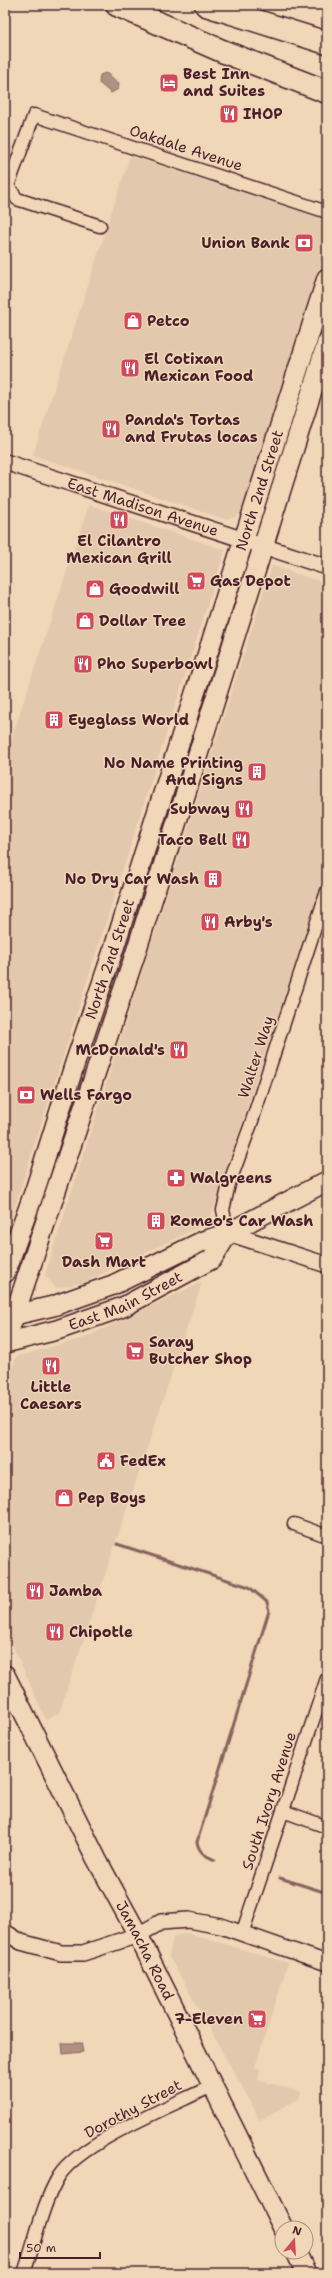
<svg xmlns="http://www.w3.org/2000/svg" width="332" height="2278" font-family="'Shantell Sans',sans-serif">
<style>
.built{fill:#e2c8ac}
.water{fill:#b09181;stroke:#87635f}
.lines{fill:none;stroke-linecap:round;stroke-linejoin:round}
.stream{stroke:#87635f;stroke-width:3}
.minor-casing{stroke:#4a1f2b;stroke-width:15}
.tertiary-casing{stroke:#4a1f2b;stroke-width:18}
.primary-casing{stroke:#4a1f2b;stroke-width:22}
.motorway-casing{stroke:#4a1f2b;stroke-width:25}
.minor{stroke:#efd7b7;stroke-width:12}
.tertiary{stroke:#efd7b7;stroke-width:15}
.primary{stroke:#efd7b7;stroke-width:19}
.motorway{stroke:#efd7b7;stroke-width:22}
.labels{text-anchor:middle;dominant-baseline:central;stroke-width:3;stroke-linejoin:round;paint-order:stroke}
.poi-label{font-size:15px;font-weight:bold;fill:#4a1f2b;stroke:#efd7b7;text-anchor:start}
.street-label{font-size:15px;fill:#4a1f2b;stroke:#efd7b7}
</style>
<rect width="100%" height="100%" fill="#efd7b7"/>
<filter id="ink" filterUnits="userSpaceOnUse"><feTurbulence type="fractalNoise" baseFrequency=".025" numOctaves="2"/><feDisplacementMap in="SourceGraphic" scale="8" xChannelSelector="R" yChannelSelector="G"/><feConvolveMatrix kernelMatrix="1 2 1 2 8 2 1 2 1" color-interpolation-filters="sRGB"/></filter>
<g filter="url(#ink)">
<!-- built -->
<path class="built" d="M 130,156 L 327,220 L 327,245 L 243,509 L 235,517 L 225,519 L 33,455 Z
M 89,505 L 225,550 L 5,1237 L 5,758 Z
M 272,566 L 327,584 L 327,867 L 209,1222 L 85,1282 L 56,1288 L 45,1275 Z
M 202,1282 L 59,1713 L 46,1720 L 5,1628 L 5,1390 L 16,1357 L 84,1338 Z
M 186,1933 L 288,1963 L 255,2067 L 260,2069 L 258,2080 L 300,2092 L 298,2099 L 259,2120 L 253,2106 L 169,1956 L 173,1937 Z"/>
<!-- water -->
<path class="water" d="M 106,73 L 119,83 L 118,89 L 111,93 L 99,83 L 100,75 Z
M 62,2043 L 81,2043 L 83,2052 L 63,2054 Z"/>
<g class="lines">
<!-- stream -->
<path class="stream" d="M 117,1544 L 249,1587 L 267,1602 L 269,1611 L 197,1842 C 199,1853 206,1856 215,1860
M 280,1878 L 327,1893"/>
<!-- minor casing -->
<g class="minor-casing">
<path id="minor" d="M 100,226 L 17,199 L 8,186 L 34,115 L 327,212
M 228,1233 L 223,1210 L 229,1184 L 251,1124 L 327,891
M 294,1524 L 327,1536
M 283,1811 L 327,1827
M 242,1934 L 327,1678
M 24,2273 C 35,2242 42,2204 59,2176 C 82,2141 174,2105 212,2086"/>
</g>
<!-- tertiary casing -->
<g class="tertiary-casing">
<g id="tertiary">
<path id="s1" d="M 5,462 L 327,567"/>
<path d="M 228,1233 L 327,1265"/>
<path d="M 5,1932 L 21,1942 L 61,1953 L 83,1953 L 138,1935 L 161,1922 L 188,1920 L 221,1926 L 327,1963"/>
</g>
</g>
<!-- primary casing -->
<g class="primary-casing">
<g id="primary">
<path id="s2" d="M 5,1273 L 35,1190 L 74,1066 L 114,948 L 327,278"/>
<path d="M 6,1317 L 53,1306 L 113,1285 L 203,1241 L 228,1233 L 327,1181"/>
<path d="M 5,1343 L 135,955 L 327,343"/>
<path id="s3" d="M 5,1343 L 57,1330 L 123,1307 L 212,1259 L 228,1233"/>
<path id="s4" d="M 5,1675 L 97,1860 L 138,1935 L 283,2228"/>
<path d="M 296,2252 L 306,2273"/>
</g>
</g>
<!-- motorway casing -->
<g class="motorway-casing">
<path id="motorway" d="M 117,5 L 222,51 L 327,92
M 206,5 L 327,43"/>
</g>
<!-- minor -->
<use href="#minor" class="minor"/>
<!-- tertiary -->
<use href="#tertiary" class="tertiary"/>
<!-- primary -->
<use href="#primary" class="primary"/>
<!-- motorway -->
<use href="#motorway" class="motorway"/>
</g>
</g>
<!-- icons -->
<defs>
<g id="hotel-square" transform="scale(1)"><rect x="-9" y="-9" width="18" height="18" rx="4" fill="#d1495b" stroke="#efd7b7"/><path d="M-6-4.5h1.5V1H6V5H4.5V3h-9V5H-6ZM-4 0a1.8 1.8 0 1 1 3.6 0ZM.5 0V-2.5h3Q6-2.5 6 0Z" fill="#fff"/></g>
<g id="restaurant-square" transform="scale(1)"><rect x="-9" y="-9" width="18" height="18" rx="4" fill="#d1495b" stroke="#efd7b7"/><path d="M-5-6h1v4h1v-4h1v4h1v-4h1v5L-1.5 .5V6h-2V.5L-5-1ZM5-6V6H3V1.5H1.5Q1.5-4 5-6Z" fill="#fff"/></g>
<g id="bank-square" transform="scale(1)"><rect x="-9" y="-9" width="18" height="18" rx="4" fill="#d1495b" stroke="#efd7b7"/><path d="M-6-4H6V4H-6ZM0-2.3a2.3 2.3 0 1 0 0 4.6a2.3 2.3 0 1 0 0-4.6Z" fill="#fff"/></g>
<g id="shop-square" transform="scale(1)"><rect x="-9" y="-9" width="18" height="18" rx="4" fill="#d1495b" stroke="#efd7b7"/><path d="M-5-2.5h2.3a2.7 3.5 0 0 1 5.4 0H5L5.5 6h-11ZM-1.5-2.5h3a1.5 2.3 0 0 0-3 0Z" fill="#fff"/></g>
<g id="supermarket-square" transform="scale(1)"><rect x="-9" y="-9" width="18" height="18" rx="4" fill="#d1495b" stroke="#efd7b7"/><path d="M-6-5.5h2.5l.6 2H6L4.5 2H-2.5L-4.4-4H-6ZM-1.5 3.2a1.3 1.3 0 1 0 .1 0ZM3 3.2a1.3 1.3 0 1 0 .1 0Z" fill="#fff"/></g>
<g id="building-square" transform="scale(1)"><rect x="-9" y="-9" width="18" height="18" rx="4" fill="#d1495b" stroke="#efd7b7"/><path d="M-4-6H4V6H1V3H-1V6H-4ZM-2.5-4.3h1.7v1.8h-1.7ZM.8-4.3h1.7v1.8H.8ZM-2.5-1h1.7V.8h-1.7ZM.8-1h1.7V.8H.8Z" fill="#fff"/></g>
<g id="pharmacy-square" transform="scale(1)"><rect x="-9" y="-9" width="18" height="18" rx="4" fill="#d1495b" stroke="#efd7b7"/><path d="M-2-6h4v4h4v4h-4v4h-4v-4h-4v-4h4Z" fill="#fff"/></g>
<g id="civic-square" transform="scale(1)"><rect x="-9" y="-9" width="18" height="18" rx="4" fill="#d1495b" stroke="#efd7b7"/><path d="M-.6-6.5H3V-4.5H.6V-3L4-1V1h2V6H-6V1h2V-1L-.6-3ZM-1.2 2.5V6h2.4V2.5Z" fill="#fff"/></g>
</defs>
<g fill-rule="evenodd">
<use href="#hotel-square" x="169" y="83"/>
<use href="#restaurant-square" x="229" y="114"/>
<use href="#bank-square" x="304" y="243"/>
<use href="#shop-square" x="133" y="321"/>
<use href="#restaurant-square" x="130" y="368"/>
<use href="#restaurant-square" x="111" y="429"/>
<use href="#restaurant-square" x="119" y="520"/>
<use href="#supermarket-square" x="196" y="581"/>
<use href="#shop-square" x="95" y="589"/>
<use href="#shop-square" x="85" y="621"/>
<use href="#restaurant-square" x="83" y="664"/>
<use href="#building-square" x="54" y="720"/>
<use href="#building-square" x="257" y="772"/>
<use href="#restaurant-square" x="244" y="809"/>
<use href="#restaurant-square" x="241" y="840"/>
<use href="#building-square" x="213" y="879"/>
<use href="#restaurant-square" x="210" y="922"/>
<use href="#restaurant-square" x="179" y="1050"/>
<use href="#bank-square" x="26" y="1095"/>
<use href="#pharmacy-square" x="176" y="1178"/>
<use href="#building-square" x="156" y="1221"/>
<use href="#supermarket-square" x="104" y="1241"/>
<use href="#supermarket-square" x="135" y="1351"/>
<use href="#restaurant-square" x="51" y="1366"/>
<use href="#civic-square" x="106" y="1461"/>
<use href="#shop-square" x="64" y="1498"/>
<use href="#restaurant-square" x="35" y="1591"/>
<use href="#restaurant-square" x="55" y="1632"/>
<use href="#supermarket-square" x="257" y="2019"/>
</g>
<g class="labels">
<!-- poi labels -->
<g class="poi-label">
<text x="183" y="74">Best Inn<tspan x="183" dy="17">and Suites</tspan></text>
<text x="243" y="114">IHOP</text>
<text x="290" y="243" text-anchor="end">Union Bank</text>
<text x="147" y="321">Petco</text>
<text x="144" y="359">El Cotixan<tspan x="144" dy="17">Mexican Food</tspan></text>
<text x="125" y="420">Panda's Tortas<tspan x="125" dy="17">and Frutas locas</tspan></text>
<text x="119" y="541" text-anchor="middle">El Cilantro<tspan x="119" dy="17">Mexican Grill</tspan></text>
<text x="210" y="581">Gas Depot</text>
<text x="109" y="589">Goodwill</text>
<text x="99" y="621">Dollar Tree</text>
<text x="97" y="664">Pho Superbowl</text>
<text x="68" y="720">Eyeglass World</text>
<text x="243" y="763" text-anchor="end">No Name Printing<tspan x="243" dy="17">And Signs</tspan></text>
<text x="230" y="809" text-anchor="end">Subway</text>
<text x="227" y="840" text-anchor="end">Taco Bell</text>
<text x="199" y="879" text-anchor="end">No Dry Car Wash</text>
<text x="224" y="922">Arby's</text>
<text x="165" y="1050" text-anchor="end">McDonald's</text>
<text x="40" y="1095">Wells Fargo</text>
<text x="190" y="1178">Walgreens</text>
<text x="170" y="1221">Romeo's Car Wash</text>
<text x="104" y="1262" text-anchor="middle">Dash Mart</text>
<text x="149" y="1342">Saray<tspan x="149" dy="17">Butcher Shop</tspan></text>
<text x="51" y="1387" text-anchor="middle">Little<tspan x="51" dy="17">Caesars</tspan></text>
<text x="120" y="1461">FedEx</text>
<text x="78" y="1498">Pep Boys</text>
<text x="49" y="1591">Jamba</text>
<text x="69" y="1632">Chipotle</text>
<text x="243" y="2019" text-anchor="end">7-Eleven</text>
</g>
<!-- street labels -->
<g class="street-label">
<text transform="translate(186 148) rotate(18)">Oakdale Avenue</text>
<text stroke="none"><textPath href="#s2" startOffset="823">North 2nd Street</textPath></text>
<text stroke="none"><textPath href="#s1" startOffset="145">East Madison Avenue</textPath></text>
<text stroke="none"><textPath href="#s2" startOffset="331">North 2nd Street</textPath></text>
<text transform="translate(256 1057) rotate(-72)">Walter Way</text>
<text stroke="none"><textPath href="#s3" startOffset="128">East Main Street</textPath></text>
<text transform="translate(269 1801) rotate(-72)">South Ivory Avenue</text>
<text stroke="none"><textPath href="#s4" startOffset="309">Jamacha Road</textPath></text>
<text transform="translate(133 2109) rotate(-28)">Dorothy Street</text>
</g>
</g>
<!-- margin -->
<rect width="332" height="2278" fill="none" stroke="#efd7b7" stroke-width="20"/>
<rect x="10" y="10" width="312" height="2258" fill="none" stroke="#4a1f2b" stroke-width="1.5" filter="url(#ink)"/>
<!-- north arrow -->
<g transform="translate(294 2240) rotate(18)"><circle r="19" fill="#efd7b7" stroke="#ad8d7f"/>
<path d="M0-3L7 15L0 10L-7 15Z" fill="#d1495b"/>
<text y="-6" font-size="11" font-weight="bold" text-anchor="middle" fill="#4a1f2b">N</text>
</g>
<!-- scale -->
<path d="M20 2252v6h80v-6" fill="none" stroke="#4a1f2b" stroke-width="2"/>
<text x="26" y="2252" font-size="12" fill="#4a1f2b" stroke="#efd7b7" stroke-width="3" paint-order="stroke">50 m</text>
</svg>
